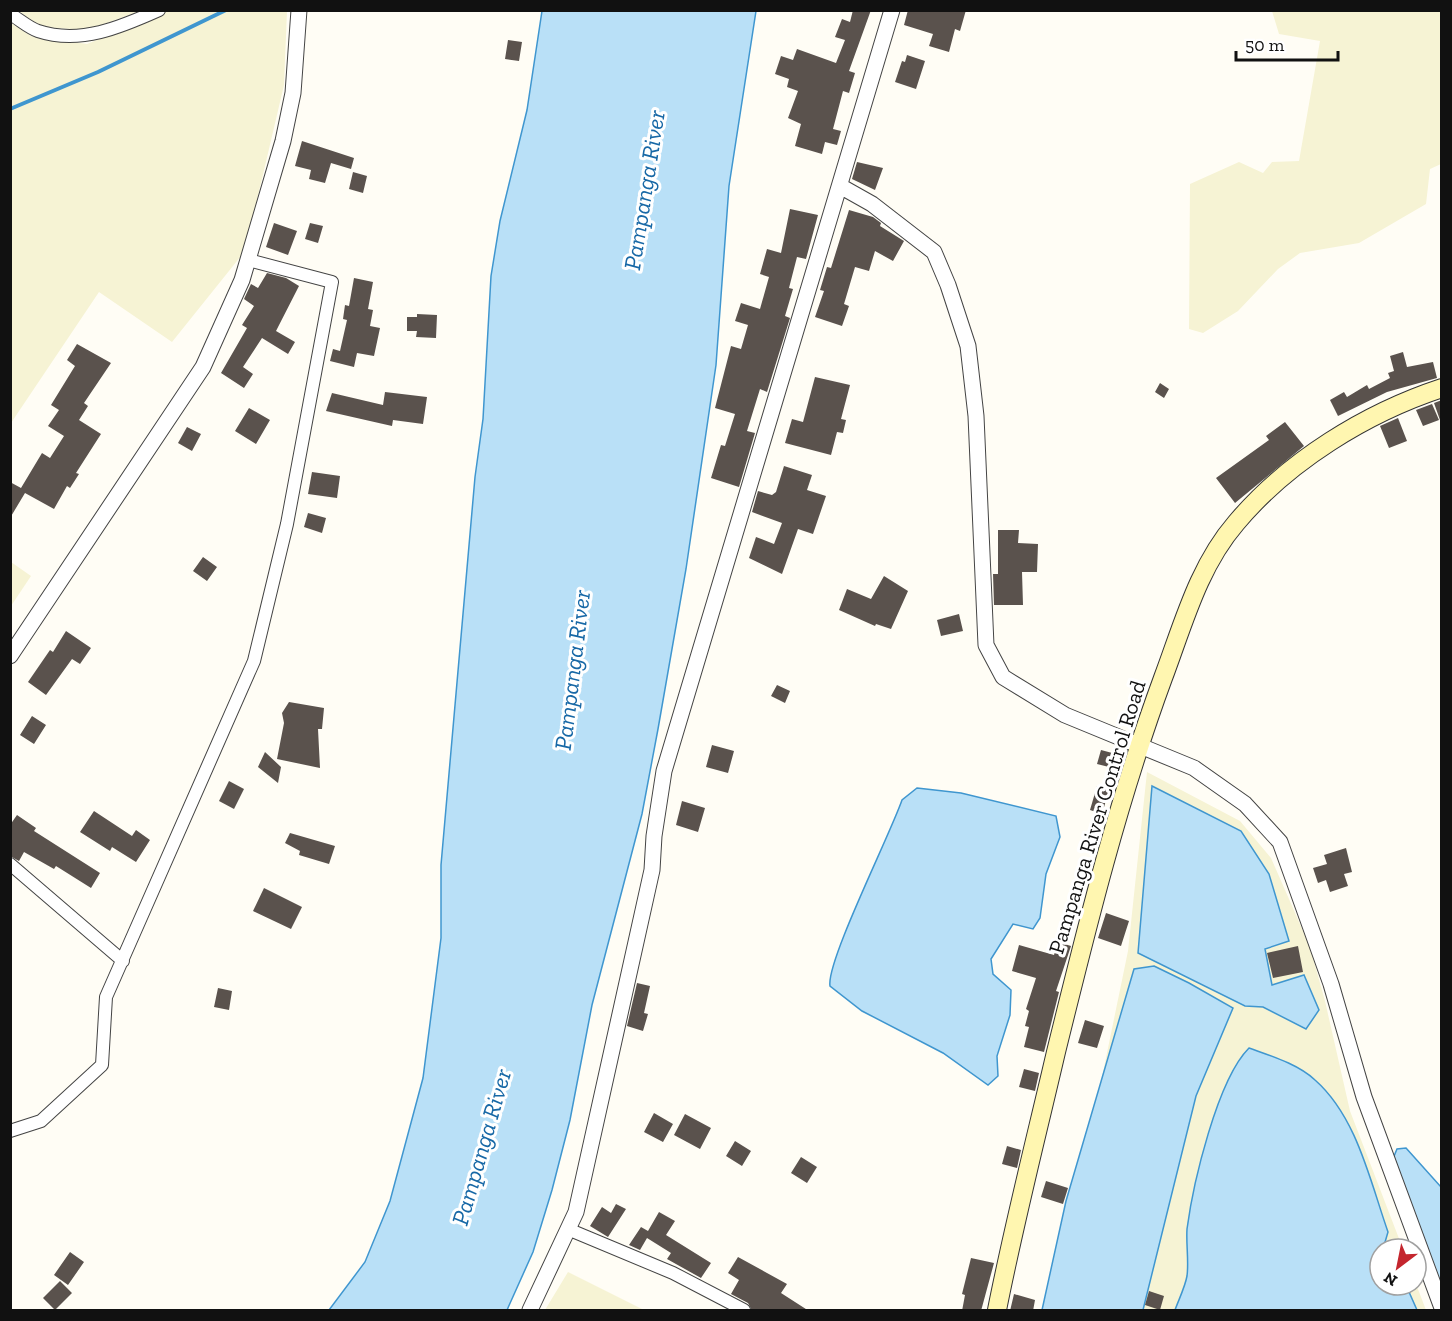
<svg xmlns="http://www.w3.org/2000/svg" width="1452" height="1321" font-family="'Zilla Slab',serif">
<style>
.farmland{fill:#f6f3d4}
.water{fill:#b9e0f7;stroke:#3f96cf;stroke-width:1.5}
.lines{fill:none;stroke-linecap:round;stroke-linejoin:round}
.stream{stroke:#3f96cf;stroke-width:4}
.building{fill:#5a524d}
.minor-casing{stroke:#444;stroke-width:14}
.tertiary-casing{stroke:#444;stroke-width:17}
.secondary-casing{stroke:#333;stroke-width:20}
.minor{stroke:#fff;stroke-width:12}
.tertiary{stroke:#fff;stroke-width:15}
.secondary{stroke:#fff6b0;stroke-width:18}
.labels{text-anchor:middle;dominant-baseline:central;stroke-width:6;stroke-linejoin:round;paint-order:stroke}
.street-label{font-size:22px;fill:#111;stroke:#fff}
.water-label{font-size:24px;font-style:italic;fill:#1768a6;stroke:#fff}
</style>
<rect width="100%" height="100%" fill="#fffdf5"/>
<!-- farmland -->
<path class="farmland" d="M 18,11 L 140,11 L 87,30 L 42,27 Z
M 168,11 L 287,11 L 284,85 L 245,251 L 172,342 L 99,292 L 11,423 L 10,22 L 31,36 L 87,44 Z
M 1272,11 L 1441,11 L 1441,164 L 1430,169 L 1426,204 L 1359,243 L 1300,253 L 1278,269 L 1238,311 L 1203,333 L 1189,329 L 1190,184 L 1239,162 L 1263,173 L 1272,162 L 1299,161 L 1320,41 L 1279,34 Z
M 11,562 L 31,576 L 11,606 Z
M 1147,772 L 1240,821 L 1271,858 L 1310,947 L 1325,1001 L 1350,1111 L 1403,1249 L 1380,1249 L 1380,1285 L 1416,1284 L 1426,1310 L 1054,1310 L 1128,951 Z
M 568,1272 L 644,1310 L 545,1310 Z"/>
<!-- water -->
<path class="water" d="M 542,11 L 756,11 L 729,186 L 716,365 L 686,569 L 658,729 L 642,814 L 592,1005 L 570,1120 L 552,1190 L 533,1252 L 507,1310 L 329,1310 L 365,1262 L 390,1201 L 423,1078 L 441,938 L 441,865 L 475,477 L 483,419 L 491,276 L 500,221 L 527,110 Z
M 1152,786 L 1241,831 L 1269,874 L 1289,941 L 1265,949 L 1272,985 L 1304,975 L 1319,1010 L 1306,1029 L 1263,1007 L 1245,1006 L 1138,953 Z
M 917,788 L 961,793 L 1056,816 L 1060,837 L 1046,874 L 1040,918 L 1033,929 L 1013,924 L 991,959 L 993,974 L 1011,990 L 1010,1015 L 997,1056 L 998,1076 L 988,1085 L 943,1053 L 862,1011 L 830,986 C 826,962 890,835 902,800 Z
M 1154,966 L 1189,983 L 1233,1008 L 1196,1096 L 1143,1310 L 1042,1310 L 1066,1201 L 1134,969 Z
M 1249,1048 C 1271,1056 1298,1064 1315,1080 C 1357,1117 1370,1181 1388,1232 L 1383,1249 L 1380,1249 L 1380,1285 L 1403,1285 L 1409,1292 L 1417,1310 L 1175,1310 C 1179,1299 1185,1287 1187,1276 C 1189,1261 1186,1245 1187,1229 C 1193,1184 1217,1080 1249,1048 Z
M 1406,1148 L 1441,1187 L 1441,1294 L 1392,1161 L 1397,1149 Z"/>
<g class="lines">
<!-- stream -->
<path class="stream" d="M 10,109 L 98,72 L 226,10"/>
</g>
<!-- building -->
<path class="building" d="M 853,10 L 871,10 L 849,71 L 855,73 L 849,93 L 843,91 L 833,129 L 841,131 L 837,145 L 825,142 L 822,154 L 795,146 L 801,124 L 788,118 L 798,91 L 787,87 L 789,79 L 775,74 L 781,56 L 793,60 L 797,49 L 836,63 L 845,40 L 835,37 L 842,19 L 850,22 Z
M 908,10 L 966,10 L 960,31 L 955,29 L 949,52 L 929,46 L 933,34 L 904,25 Z
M 508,40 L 522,42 L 519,61 L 505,59 Z
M 907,55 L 925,61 L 916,89 L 895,82 L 902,61 L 905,62 Z
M 302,141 L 354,158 L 351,169 L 331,163 L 325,183 L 309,179 L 311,170 L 295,166 Z
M 857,162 L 883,168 L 875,190 L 852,179 Z
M 353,172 L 367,176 L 363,193 L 349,189 Z
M 790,209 L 818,215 L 806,259 L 797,257 L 789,288 L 793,289 L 785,316 L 790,318 L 767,392 L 760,389 L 747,431 L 755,433 L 739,487 L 711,478 L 721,445 L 725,446 L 735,414 L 715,408 L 731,346 L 741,349 L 748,325 L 735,321 L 741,303 L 760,309 L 769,277 L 760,274 L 767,249 L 781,253 Z
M 849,210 L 873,217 L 881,223 L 880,226 L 904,241 L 893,261 L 875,251 L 869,271 L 855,267 L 844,304 L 849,306 L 842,326 L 815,317 L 824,291 L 820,290 L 827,267 L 831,268 Z
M 274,223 L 297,231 L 288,255 L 266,247 Z
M 310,223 L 323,226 L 318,243 L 305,239 Z
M 267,273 L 286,278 L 299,286 L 276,331 L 295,342 L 288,354 L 262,338 L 243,367 L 253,374 L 244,388 L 221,373 L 247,328 L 242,325 L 254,306 L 244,299 L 251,284 L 258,288 Z
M 354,278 L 373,282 L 368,309 L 373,310 L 370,326 L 380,328 L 374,356 L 357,353 L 354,367 L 330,361 L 333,349 L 340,351 L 347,320 L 343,319 L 345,305 L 349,306 Z
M 417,314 L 437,315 L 436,338 L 416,337 L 417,331 L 407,331 L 407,317 L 417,317 Z
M 77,344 L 111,363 L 84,403 L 88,406 L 79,420 L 101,434 L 76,473 L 79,474 L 70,488 L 67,486 L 54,509 L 25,493 L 10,518 L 10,482 L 21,488 L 42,453 L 50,458 L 64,436 L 48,426 L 59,410 L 51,405 L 75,366 L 67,360 Z
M 1403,352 L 1407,367 L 1433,362 L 1437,378 L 1387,392 L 1338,416 L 1330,400 L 1344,392 L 1347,397 L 1367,385 L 1369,389 L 1390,378 L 1388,373 L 1394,371 L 1390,356 Z
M 815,377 L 850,385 L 841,419 L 846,420 L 843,433 L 837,432 L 831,455 L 785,443 L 792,419 L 803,422 Z
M 1160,383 L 1169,389 L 1164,398 L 1155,392 Z
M 385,392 L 427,397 L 423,424 L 393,420 L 392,426 L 326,411 L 332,393 L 383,405 Z
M 1442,400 L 1442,420 L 1440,420 L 1434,403 Z
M 1432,404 L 1439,420 L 1423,426 L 1416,410 Z
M 249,408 L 270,420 L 256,444 L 235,431 Z
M 1398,418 L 1407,441 L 1389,448 L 1380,426 Z
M 1285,422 L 1304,446 L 1235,503 L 1216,478 L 1269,440 L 1266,436 Z
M 187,427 L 201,434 L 192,451 L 178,443 Z
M 784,466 L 812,475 L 807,490 L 826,496 L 813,534 L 798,529 L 782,574 L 749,558 L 756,537 L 774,544 L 782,523 L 752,512 L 758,491 L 772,495 L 776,492 Z
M 312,472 L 340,476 L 337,498 L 308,494 Z
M 308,513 L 326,518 L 322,533 L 304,527 Z
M 998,530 L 1019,530 L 1018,543 L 1038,544 L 1037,572 L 1022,572 L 1023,605 L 994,605 L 993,574 L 998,574 Z
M 203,557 L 217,567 L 207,581 L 193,571 Z
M 884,576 L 908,591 L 891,629 L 876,624 L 875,626 L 839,610 L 847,589 L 871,599 Z
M 959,614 L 963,631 L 941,636 L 937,620 Z
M 66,631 L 91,648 L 80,664 L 72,659 L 46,695 L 28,682 L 50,650 L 53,652 Z
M 777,685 L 790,691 L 785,703 L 771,696 Z
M 289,702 L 324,708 L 322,729 L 318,729 L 320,768 L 277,759 L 284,723 L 282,713 Z
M 32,716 L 46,725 L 34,744 L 20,735 Z
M 712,745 L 734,751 L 728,773 L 706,767 Z
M 1101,750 L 1116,754 L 1113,768 L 1097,764 Z
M 265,752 L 281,767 L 278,783 L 258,767 Z
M 229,781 L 244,789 L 234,809 L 219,801 Z
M 1097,786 L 1109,790 L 1102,814 L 1090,810 Z
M 682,801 L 705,808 L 698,832 L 676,825 Z
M 94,811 L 132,836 L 136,830 L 150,840 L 136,862 L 112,847 L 110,851 L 80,832 Z
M 17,815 L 36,828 L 34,831 L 100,873 L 91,888 L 56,866 L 54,869 L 24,852 L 19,861 L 10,856 L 10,825 Z
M 290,833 L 335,846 L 329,864 L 299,855 L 300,851 L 285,843 Z
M 1346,848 L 1352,872 L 1344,874 L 1348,886 L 1330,892 L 1326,880 L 1318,883 L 1313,868 L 1327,864 L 1324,855 Z
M 264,888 L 302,907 L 291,929 L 253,911 Z
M 1106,913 L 1129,921 L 1121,946 L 1098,938 Z
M 1058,942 L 1071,946 L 1056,991 L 1059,992 L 1044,1052 L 1024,1047 L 1029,1027 L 1025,1026 L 1029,1011 L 1026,1009 L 1036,978 L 1012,971 L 1019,945 L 1054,955 Z
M 1298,946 L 1303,972 L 1273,978 L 1267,953 Z
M 637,983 L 650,986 L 644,1013 L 648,1014 L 643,1031 L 627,1026 Z
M 218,988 L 232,991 L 229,1010 L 214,1007 Z
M 1085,1020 L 1104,1026 L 1097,1048 L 1078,1043 Z
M 1024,1069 L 1039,1073 L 1035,1091 L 1019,1087 Z
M 654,1113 L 673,1124 L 663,1142 L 644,1132 Z
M 685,1114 L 711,1128 L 700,1149 L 674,1135 Z
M 735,1141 L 751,1151 L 742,1166 L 726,1156 Z
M 1007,1146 L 1021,1150 L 1017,1168 L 1002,1164 Z
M 801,1157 L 817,1167 L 807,1183 L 791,1173 Z
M 1046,1181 L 1068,1188 L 1063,1204 L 1041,1197 Z
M 616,1204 L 626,1209 L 608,1237 L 590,1226 L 602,1207 L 611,1213 Z
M 659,1212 L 675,1221 L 666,1235 L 711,1263 L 701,1278 L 667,1259 L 671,1253 L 647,1238 L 640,1250 L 629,1245 L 641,1227 L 648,1231 Z
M 70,1252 L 84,1262 L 68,1285 L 54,1275 Z
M 738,1257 L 787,1284 L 781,1293 L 809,1311 L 752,1311 L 748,1303 L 731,1294 L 739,1280 L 728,1273 Z
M 971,1258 L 994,1263 L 981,1311 L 962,1311 L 965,1295 L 962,1294 Z
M 60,1281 L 72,1293 L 55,1310 L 43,1298 Z
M 1149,1291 L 1164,1296 L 1160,1310 L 1145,1305 Z
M 1014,1294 L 1035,1300 L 1033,1311 L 1010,1311 Z"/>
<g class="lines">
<!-- minor casing -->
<g class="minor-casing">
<path id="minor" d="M 10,14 C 19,19 29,28 38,31 C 80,45 121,27 159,10
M 10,864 L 123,961
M 10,1131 L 41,1121 L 102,1065 L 106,997 L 254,661 L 287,524 L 332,282 L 248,260
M 570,1230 L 673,1273 L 744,1310"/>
</g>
<!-- tertiary casing -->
<g class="tertiary-casing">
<path id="tertiary" d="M 840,186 L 872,204 L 934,252 L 948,285 L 968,346 L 976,416 L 986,645 L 1003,677 L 1065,715 L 1194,768 L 1245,804 L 1280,842 L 1331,984 L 1364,1097 L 1442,1308
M 10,656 L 203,367 L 242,280 L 283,141 L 293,93 L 299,10
M 530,1310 L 576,1212 L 652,870 L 654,836 L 664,771 L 892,10"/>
</g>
<!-- secondary casing -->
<g class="secondary-casing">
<path id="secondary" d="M 997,1310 C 1014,1224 1036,1138 1056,1052 C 1087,926 1118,800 1163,678 C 1183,625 1198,567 1236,523 C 1288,461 1366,413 1442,388"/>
</g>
<!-- minor -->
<use href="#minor" class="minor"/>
<!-- tertiary -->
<use href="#tertiary" class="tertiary"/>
<!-- secondary -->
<use href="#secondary" class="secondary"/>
</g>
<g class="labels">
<!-- street labels -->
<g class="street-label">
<text transform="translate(1097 817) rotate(-73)">Pampanga River Control Road</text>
</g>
<!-- water labels -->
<g class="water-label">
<text transform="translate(644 190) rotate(-81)">Pampanga River</text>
<text transform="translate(572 670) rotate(-83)">Pampanga River</text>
<text transform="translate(481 1147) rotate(-74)">Pampanga River</text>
</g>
</g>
<!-- border -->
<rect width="1452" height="1321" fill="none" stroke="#111111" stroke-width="24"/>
<!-- north arrow -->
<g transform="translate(1398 1267) rotate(212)"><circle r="28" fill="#ffffff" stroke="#a0a0a0" stroke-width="1.5"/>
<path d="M0-4.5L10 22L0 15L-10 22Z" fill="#c4262e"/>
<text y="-9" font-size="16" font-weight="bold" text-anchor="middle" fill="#111111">N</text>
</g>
<!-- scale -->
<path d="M1236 51v9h102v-9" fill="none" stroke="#111111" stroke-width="3"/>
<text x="1245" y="51" font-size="18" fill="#111111" stroke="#ffffff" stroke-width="4.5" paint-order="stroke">50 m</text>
</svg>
